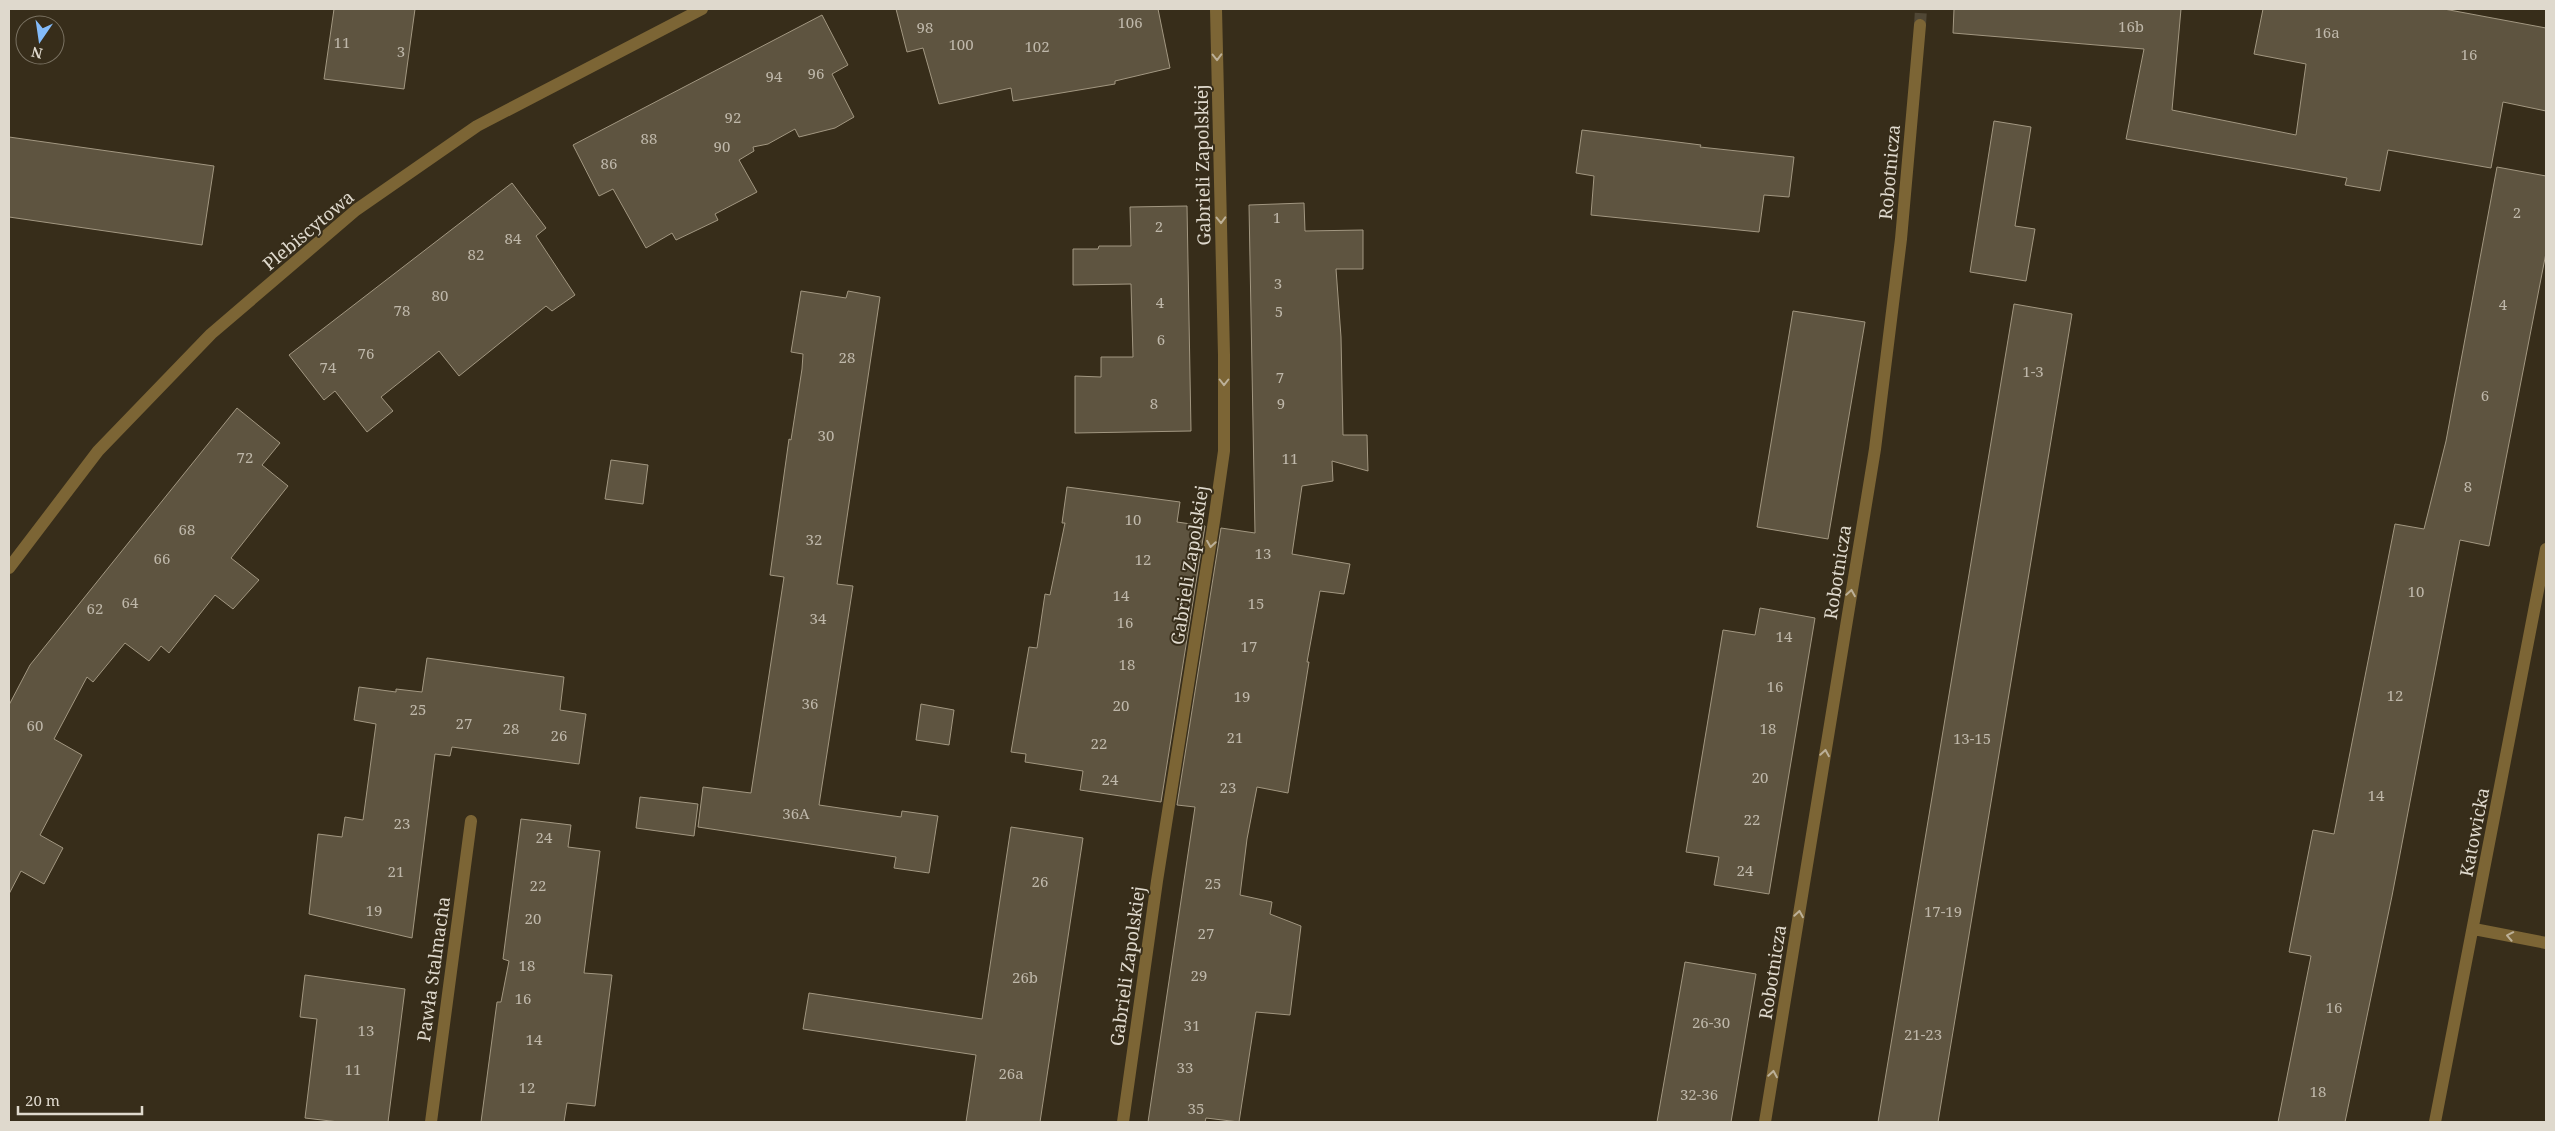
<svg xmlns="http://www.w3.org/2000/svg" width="2555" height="1131" font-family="'Noto Serif',serif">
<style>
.building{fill:#5e5440;stroke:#a29781}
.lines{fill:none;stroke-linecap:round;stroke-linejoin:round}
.minor-tunnel{stroke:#504735;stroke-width:12;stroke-dasharray:12 6;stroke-linecap:butt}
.minor{stroke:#7c6535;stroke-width:12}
.oneway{stroke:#bcb098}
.labels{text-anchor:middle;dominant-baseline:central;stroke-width:4;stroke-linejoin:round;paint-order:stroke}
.number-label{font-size:15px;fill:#bfb8aa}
.street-label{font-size:18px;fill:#dfd9cd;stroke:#372d1a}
</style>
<rect width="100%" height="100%" fill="#372d1a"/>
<!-- building -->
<path class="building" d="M 334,9 L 415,9 L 404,89 L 324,79 Z
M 896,9 L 1158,9 L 1170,68 L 1115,81 L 1115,84 L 1013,101 L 1011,88 L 939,104 L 923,48 L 907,52 Z
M 1954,9 L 2181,9 L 2172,110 L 2296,135 L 2306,64 L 2254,54 L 2263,9 L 2444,9 L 2546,28 L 2546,111 L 2503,102 L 2491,168 L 2388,150 L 2380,191 L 2345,185 L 2347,178 L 2126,139 L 2144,49 L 1953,33 Z
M 822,15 L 848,65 L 832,74 L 854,117 L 835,128 L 799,137 L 795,129 L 768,144 L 753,147 L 754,151 L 739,160 L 757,192 L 715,214 L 718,220 L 676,240 L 672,233 L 646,248 L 613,189 L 599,196 L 573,145 Z
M 1994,121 L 2031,127 L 2015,226 L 2035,229 L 2026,281 L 1970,272 Z
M 1582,130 L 1701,145 L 1700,147 L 1794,157 L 1789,197 L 1764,195 L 1759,232 L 1591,215 L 1594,176 L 1576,173 Z
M 9,137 L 214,166 L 202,245 L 9,217 Z
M 2497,167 L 2546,176 L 2546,253 L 2489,546 L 2460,540 L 2392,896 L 2345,1122 L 2278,1122 L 2311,956 L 2289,952 L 2313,830 L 2334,834 L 2395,524 L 2424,529 L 2446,441 Z
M 512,183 L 546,228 L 536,236 L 575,295 L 552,311 L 546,306 L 459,376 L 439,351 L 381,397 L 393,411 L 367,432 L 335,391 L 324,400 L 289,355 Z
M 1304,203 L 1305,231 L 1363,230 L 1363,269 L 1336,269 L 1341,337 L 1343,435 L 1367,435 L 1368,471 L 1332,461 L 1333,481 L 1302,486 L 1292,554 L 1350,564 L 1344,594 L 1320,591 L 1307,662 L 1309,662 L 1288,793 L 1257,787 L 1247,839 L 1240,895 L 1272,902 L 1270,914 L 1301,926 L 1290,1015 L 1256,1012 L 1239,1122 L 1206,1118 L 1205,1122 L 1148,1122 L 1195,807 L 1177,805 L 1221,528 L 1255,533 L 1249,205 Z
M 1187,206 L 1191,431 L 1075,433 L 1075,376 L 1101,377 L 1101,357 L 1133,357 L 1131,284 L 1073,285 L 1073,249 L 1098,249 L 1099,246 L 1131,246 L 1130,207 Z
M 801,291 L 846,298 L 848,291 L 880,297 L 837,584 L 853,586 L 819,805 L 901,817 L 902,811 L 938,816 L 929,873 L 894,868 L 896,857 L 698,827 L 703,787 L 751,793 L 784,577 L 770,575 L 789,439 L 791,440 L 802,369 L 803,354 L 791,352 Z
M 2014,304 L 2072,314 L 1938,1122 L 1878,1122 Z
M 1793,311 L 1865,322 L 1828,539 L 1757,527 Z
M 237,408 L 280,443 L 262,465 L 288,486 L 231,558 L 259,580 L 233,609 L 215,595 L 169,653 L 161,646 L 149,661 L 125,643 L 93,682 L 87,677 L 54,739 L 82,755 L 40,835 L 63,848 L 44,884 L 21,871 L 9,894 L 9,705 L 30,665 Z
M 611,460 L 648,465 L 643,504 L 605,499 Z
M 1067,487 L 1180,502 L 1177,522 L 1205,526 L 1161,802 L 1080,790 L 1083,771 L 1025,762 L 1026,754 L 1011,752 L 1029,647 L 1037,648 L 1045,594 L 1050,595 L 1065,523 L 1062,523 Z
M 1760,608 L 1815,618 L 1769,894 L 1714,885 L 1719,857 L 1686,852 L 1723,630 L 1755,635 Z
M 427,658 L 564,677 L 560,710 L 586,714 L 579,764 L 452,747 L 450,756 L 435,754 L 412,938 L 309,914 L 318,834 L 342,837 L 345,817 L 363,820 L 376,724 L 354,720 L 359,687 L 396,692 L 396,689 L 422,692 Z
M 921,704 L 954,710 L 949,745 L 916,740 Z
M 640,797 L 698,804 L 694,836 L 636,828 Z
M 521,819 L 571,825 L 568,847 L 600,851 L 584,973 L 612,975 L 595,1106 L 567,1103 L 564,1122 L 481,1122 L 497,1002 L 501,1002 L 509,961 L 503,959 Z
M 1011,827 L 1083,838 L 1040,1122 L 966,1122 L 976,1055 L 803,1029 L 809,993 L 982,1019 Z
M 1685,962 L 1756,974 L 1731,1122 L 1657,1122 Z
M 305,975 L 405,989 L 388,1122 L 339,1122 L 305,1118 L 317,1019 L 300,1017 Z"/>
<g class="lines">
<!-- minor-tunnel -->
<path class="minor-tunnel" d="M 1920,25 L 1921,9"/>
<!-- minor -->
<path class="minor" d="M 9,568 L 98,451 L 211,334 L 356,210 L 477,126 L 702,9
M 2474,929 L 2546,943
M 431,1122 L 471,821
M 1123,1122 L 1157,881 L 1214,521 L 1224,451 L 1224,355 L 1216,9
M 1765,1122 L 1875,449 L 1901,239 L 1920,25
M 2435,1122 L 2546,549"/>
</g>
<!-- one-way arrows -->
<defs><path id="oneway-chevron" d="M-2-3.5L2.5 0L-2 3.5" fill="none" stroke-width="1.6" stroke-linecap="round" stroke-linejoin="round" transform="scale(1.25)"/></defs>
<g class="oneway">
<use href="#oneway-chevron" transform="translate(1217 57) rotate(89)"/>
<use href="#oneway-chevron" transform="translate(1221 220) rotate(89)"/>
<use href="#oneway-chevron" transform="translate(1224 382) rotate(90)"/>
<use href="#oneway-chevron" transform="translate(1211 544) rotate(99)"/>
<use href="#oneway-chevron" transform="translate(1851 593) rotate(-81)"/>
<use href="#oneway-chevron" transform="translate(1825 753) rotate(-81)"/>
<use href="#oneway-chevron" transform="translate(1799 914) rotate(-81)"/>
<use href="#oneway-chevron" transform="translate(2510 936) rotate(-169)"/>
<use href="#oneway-chevron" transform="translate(1773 1074) rotate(-81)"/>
</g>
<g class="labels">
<!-- number labels -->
<g class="number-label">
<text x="1130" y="22">106</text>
<text x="2131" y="26">16b</text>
<text x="925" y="27">98</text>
<text x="2327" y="32">16a</text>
<text x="342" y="42">11</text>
<text x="961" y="44">100</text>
<text x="1037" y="46">102</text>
<text x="401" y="51">3</text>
<text x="2469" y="54">16</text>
<text x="816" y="73">96</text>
<text x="774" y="76">94</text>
<text x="733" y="117">92</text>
<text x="649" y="138">88</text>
<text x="722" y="146">90</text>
<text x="609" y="163">86</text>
<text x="2517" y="212">2</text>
<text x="1277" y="217">1</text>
<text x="1159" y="226">2</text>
<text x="513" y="238">84</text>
<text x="476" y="254">82</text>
<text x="1278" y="283">3</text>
<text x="440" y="295">80</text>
<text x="1160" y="302">4</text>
<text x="2503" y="304">4</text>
<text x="402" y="310">78</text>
<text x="1279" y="311">5</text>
<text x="1161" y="339">6</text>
<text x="366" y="353">76</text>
<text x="847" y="357">28</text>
<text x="328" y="367">74</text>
<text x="2033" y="371">1-3</text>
<text x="1280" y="377">7</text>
<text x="2485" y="395">6</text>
<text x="1154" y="403">8</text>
<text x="1281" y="403">9</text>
<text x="826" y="435">30</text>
<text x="245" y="457">72</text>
<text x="1290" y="458">11</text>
<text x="2468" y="486">8</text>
<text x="1133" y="519">10</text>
<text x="187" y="529">68</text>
<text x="814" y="539">32</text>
<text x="1263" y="553">13</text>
<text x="162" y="558">66</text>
<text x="1143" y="559">12</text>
<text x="2416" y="591">10</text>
<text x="1121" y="595">14</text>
<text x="130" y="602">64</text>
<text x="1256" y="603">15</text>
<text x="95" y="608">62</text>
<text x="818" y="618">34</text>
<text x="1125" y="622">16</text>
<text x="1784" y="636">14</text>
<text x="1249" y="646">17</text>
<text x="1127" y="664">18</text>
<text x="1775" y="686">16</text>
<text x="2395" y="695">12</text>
<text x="1242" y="696">19</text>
<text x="810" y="703">36</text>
<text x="1121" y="705">20</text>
<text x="418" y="709">25</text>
<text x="464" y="723">27</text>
<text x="35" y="725">60</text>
<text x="511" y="728">28</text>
<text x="1768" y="728">18</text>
<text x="559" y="735">26</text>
<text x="1235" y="737">21</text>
<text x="1972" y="738">13-15</text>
<text x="1099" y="743">22</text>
<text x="1760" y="777">20</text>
<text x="1110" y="779">24</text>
<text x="1228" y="787">23</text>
<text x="2376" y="795">14</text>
<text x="796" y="813">36A</text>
<text x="1752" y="819">22</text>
<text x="402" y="823">23</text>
<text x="544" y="837">24</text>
<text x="1745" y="870">24</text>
<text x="396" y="871">21</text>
<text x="1040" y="881">26</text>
<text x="1213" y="883">25</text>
<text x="538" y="885">22</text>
<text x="374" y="910">19</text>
<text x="1943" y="911">17-19</text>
<text x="533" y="918">20</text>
<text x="1206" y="933">27</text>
<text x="527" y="965">18</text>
<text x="1199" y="975">29</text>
<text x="1025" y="977">26b</text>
<text x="523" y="998">16</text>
<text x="2334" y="1007">16</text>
<text x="1711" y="1022">26-30</text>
<text x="1192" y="1025">31</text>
<text x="366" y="1030">13</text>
<text x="1923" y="1034">21-23</text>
<text x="534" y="1039">14</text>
<text x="1185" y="1067">33</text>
<text x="353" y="1069">11</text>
<text x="1011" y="1073">26a</text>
<text x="527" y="1087">12</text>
<text x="2318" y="1091">18</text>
<text x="1699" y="1094">32-36</text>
<text x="1196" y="1108">35</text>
</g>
<!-- street labels -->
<g class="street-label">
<text transform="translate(1202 165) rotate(-91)">Gabrieli Zapolskiej</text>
<text transform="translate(1889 172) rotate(-85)">Robotnicza</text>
<text transform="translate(308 230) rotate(-40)">Plebiscytowa</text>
<text transform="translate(1189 565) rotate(-81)">Gabrieli Zapolskiej</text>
<text transform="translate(1837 572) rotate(-81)">Robotnicza</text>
<text transform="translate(2474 832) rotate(-79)">Katowicka</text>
<text transform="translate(1127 966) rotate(-82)">Gabrieli Zapolskiej</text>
<text transform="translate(433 969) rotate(-82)">Pawła Stalmacha</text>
<text transform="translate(1772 972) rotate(-81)">Robotnicza</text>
</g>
</g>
<!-- border -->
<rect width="2555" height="1131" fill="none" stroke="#dfd9cd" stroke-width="20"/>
<!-- north arrow -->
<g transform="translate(40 40) rotate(193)"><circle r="24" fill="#372d1a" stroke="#7a7262"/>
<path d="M0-4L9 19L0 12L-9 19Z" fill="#84bcfb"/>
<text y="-8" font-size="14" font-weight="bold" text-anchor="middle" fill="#dfd9cd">N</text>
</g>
<!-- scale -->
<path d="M18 1106v8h124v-8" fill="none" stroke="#dfd9cd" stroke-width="2.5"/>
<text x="25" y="1106" font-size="15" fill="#dfd9cd" stroke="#372d1a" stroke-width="4" paint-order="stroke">20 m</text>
</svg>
